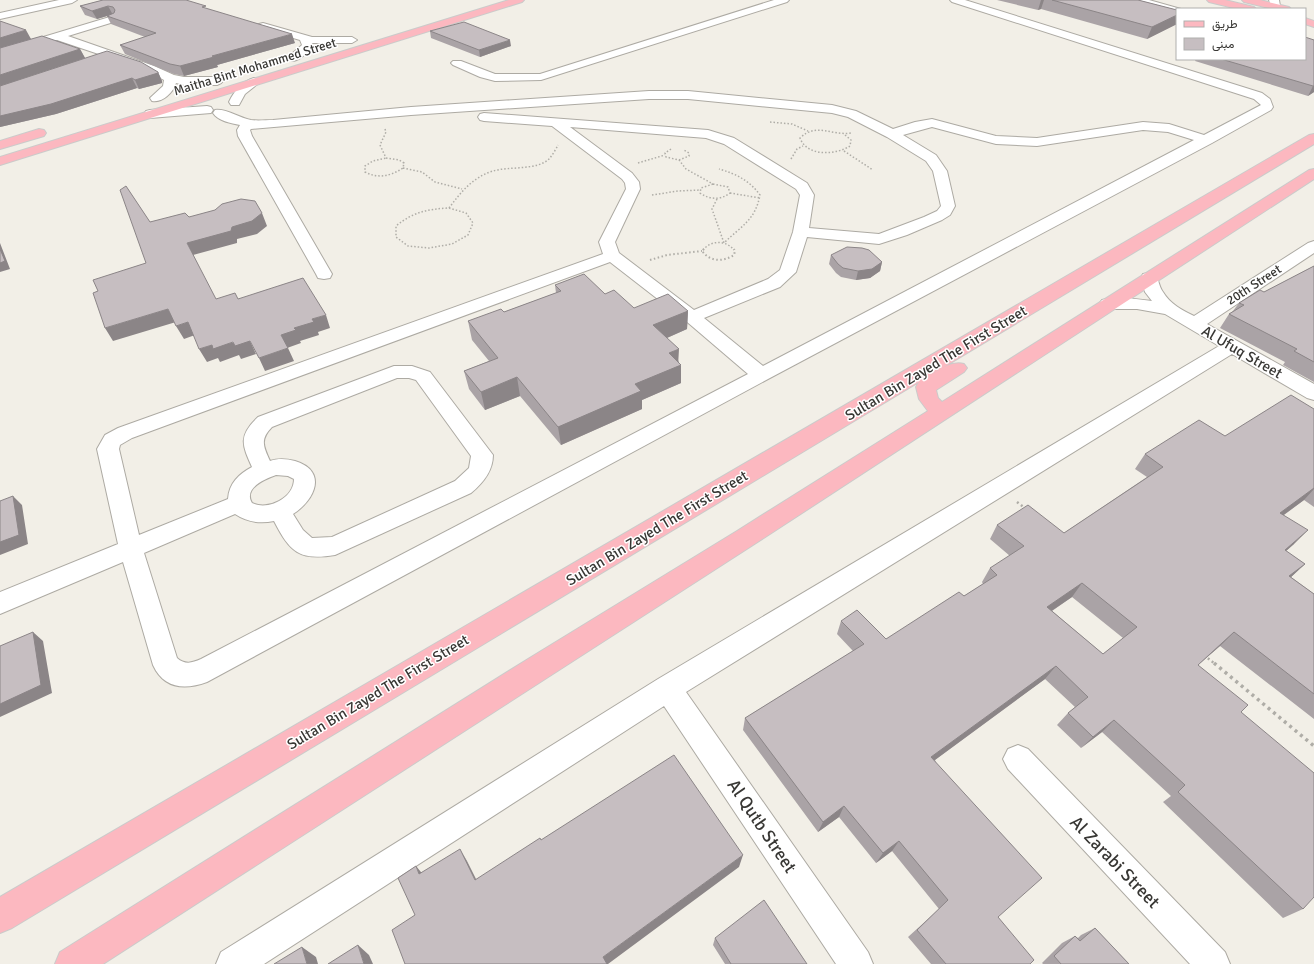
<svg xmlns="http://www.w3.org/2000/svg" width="1314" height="964" font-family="Signika,Vazirmatn,sans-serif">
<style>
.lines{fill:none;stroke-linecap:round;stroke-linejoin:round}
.minor-casing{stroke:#adaaa3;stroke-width:2}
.major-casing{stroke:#cbcbca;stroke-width:2}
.path-far3{stroke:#afada7;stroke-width:1.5;stroke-dasharray:1.5 2;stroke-linecap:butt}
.path-far2{stroke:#afada7;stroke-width:2;stroke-dasharray:1.5 2.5;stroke-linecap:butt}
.path-far1{stroke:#afada7;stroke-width:2.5;stroke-dasharray:2 3;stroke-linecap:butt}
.path{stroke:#afada7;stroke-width:3.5;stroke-dasharray:3 4;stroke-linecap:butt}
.minor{fill:#fff;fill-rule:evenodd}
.major{fill:#fcb8c0;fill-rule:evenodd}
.wall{fill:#aaa3a6;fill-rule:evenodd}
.shaded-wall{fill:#8b8587}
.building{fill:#c6bec1;stroke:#8b8587;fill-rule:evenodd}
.labels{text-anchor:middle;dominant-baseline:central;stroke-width:3;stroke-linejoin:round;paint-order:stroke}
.far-street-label{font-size:13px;fill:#383734;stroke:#fff}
.street-label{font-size:15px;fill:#383734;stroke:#fff}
.near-street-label{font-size:18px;fill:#383734;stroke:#fff}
</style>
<rect width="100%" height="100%" fill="#f2efe7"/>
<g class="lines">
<!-- minor casing -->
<g class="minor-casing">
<path id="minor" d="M 59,0 L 77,0 L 72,3 L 0,19 L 0,13 Z
M 774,0 L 789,0 L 787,2 L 541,80 L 495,81 L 480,77 L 453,65 L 451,63 L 453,61 L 461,61 L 495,74 L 540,74 Z
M 950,0 L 965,0 L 1262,93 L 1270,99 L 1273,107 L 1271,110 L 1212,143 L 768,379 L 207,682 C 185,690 164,689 153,665 L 123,562 L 0,614 L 0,592 L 118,544 L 97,449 L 105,435 L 118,428 L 603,254 L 599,242 L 626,189 L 625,183 L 622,179 L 552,126 L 484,121 L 480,120 L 478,117 L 480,114 L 484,113 L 708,130 L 734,138 L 807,183 L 814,195 L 809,228 L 879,234 L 924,217 L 937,211 L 941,206 L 933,171 L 926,161 L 887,137 L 848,117 L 832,113 L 688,99 L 649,99 L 411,115 L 251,129 L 250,130 L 252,136 L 332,274 L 330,278 L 324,279 L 318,278 L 316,274 L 238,136 L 237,130 L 240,125 C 231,123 218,121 213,113 L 215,110 C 225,108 240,118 251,120 C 258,121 266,120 273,120 L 411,107 L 649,91 L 688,91 L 832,105 L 856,111 L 893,129 L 915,122 L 932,119 L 996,136 L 1037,138 L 1143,122 L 1169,124 L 1204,135 L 1261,105 L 1254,99 L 952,2 ZM 570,127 L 706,138 L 724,144 L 796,189 L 800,195 L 793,232 L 780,270 L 768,279 L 694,310 L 619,253 L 615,242 L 640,189 L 639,182 L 632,173 ZM 932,127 L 996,144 L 1037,146 L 1143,130 L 1168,132 L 1194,140 L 763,366 L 704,318 L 780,287 L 796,272 L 807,237 L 879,244 L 907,235 L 942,220 L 950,215 L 955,206 L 947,171 L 936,155 L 903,135 ZM 610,262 L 686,321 L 748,374 L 201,659 C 192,663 185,665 177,658 L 144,553 L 235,514 C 247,522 260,524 274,521 C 290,552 299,561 335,555 L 471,493 C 483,483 493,471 493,455 L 430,372 L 412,366 L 394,366 L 258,417 C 238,436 242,445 252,467 C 239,474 229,483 228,499 L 139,535 L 119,449 L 120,445 L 132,438 ZM 397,378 L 409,378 L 416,380 L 471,456 L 469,468 L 455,481 L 332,537 L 312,538 L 303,530 L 293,514 C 315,500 328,471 295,461 C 287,459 279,458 270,461 C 263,446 260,439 272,427 ZM 276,475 L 288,476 L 294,479 C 294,498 268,511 252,503 C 243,488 265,479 276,475 Z
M 1133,0 L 1149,0 L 1181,9 L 1177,9 L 1177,13 L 1135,2 Z
M 1269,0 L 1279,0 L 1280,6 L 1278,8 L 1272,8 Z
M 113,16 L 117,17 L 118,19 L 117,21 L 68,36 L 154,66 L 174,75 L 184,77 L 217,77 L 221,79 L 223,81 L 221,83 L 217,85 L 184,85 L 176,83 C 173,93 162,103 152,101 L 150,98 L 163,86 L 164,80 L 146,70 L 57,40 L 0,57 L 0,50 Z
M 263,23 L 312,37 L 352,37 L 357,40 L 352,43 L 312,43 C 312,50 300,60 293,61 L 287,58 L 302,45 L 300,40 L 259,28 L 258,26 L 259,24 Z
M 254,78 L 258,80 L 260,82 L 245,94 L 239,105 L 231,105 L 229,102 C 234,91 242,82 254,78 Z
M 207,106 L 211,107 L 213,110 L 211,113 L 150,118 L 146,117 L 144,114 L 146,111 L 150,110 Z
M 1314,241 L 1314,253 L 1207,324 L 1314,384 L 1314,400 L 1307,398 L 1232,354 L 686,692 L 868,952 L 873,964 L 836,964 L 664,706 L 264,964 L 216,964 L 221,952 L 658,679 L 1219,346 L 1165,314 L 1137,309 L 1108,309 L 1102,308 L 1099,304 L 1102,300 C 1118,296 1136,299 1152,301 L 1145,292 L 1141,278 L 1143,274 L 1149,273 L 1155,274 C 1159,280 1159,287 1163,292 C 1170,304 1182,310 1194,316 L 1308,243 Z
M 1018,745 L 1028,749 L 1225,952 L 1230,964 L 1190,964 L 1008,769 L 1003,759 L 1008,749 Z"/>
</g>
<!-- major casing -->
<g class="major-casing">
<path id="major" d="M 509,0 L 524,0 L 522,2 L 0,165 L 0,157 Z
M 1207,0 L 1225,0 L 1254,7 L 1256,9 L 1238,9 L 1209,2 Z
M 1242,0 L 1260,0 L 1289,7 L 1291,9 L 1273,9 L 1244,2 Z
M 1305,18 L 1314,21 L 1314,27 L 1305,24 Z
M 39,129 L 44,130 L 46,133 L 44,136 L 0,149 L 0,141 Z
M 1314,134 L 1314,144 L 12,928 L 0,933 L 0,897 L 1309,135 Z
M 1314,169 L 1314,179 L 753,545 L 103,964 L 55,964 L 60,952 L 528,659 L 737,531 L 928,411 L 919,399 L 916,387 L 919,382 C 932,375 948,360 964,364 L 967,368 L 964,372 L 936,390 L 938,398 L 942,402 L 1309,170 Z"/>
</g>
<!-- path-far3 -->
<path class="path-far3" d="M 770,122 L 792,124 L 808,131
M 385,129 L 386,132 L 380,145 L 386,158
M 845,135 L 851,140 L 850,146 C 836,155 807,157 800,138 C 817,122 831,136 851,133
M 671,149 L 665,153 L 666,157 L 679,160 L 686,169 L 713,184
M 844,151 L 873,170
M 386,158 L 399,160 L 404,163 L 403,168 C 391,176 378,179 365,172 L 365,166 L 373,161 Z
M 791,159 L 797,149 L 803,146
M 679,160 L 689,156 L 689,153 L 684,150
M 638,163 L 665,155
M 403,168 L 422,172 L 435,182 L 462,189
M 713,184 L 728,187 L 730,193 C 721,200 710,200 700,193 L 701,188 Z
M 730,193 L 760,198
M 652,195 L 678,191 L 700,190
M 717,199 L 712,209 L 724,243 C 741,226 755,221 760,195 C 749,180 736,174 719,169
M 449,208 L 466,213 L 473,223 L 468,235 L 452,244 L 429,248 L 408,246 L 396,237 L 396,226 C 413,212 428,209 449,208 Z
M 449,208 C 461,192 473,177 493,171 C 509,166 538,171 550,158 C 553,154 556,149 558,145
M 703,250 C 711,240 726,240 734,250"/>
<!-- path-far2 -->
<path class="path-far2" d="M 704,249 L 702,251 C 710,262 723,262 734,255 L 735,251 L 734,249
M 650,260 L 667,255 L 702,251"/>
<!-- path-far1 -->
<path class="path-far1" d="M 1017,502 L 1026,509
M 1204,655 L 1215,664"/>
<!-- path -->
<path class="path" d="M 1214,663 L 1314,746"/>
<!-- minor -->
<use href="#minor" class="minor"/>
<!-- major -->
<use href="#major" class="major"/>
</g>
<!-- wall -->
<path class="wall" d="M 103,0 L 208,9 L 295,43 L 217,65 L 218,67 L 184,76 L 174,74 L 125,54 L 120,45 L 145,37 L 111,24 L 107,16 L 97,19 L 85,15 L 80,6 Z
M 997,0 L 1138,0 L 1177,10 L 1177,24 L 1147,39 L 1041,9 L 1038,10 Z
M 0,21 L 31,39 L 80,49 L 85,58 L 158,72 L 162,81 L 162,83 L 139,89 L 137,88 L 56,114 L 0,127 Z
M 430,31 L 511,46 L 480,57 L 431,38 Z
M 1305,37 L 1314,92 L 1308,96 L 1195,61 L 1196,59 L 1305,59 Z
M 831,255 L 882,262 L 880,271 L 870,278 L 856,280 L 841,277 L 836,273 L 829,264 Z
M 1314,266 L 1314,382 L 1283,365 L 1285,362 L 1220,328 L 1229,314 L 1233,311 L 1239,303 L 1264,292 Z
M 555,285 L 605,294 L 634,308 L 688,311 L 687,329 L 667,338 L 679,362 L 681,383 L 642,400 L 642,409 L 561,445 L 520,396 L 485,410 L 469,389 L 464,371 L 489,361 L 472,340 L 468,321 L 504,312 L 556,293 Z
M 1314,409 L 1314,507 L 1304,500 L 1284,515 L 1294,544 L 1286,551 L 1305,564 L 1291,577 L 1314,594 L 1314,719 L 1220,646 L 1198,665 L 1241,712 L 1303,909 L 1283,918 L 1163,802 L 1171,796 L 1102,732 L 1081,748 L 1057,725 L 1068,713 L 1075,707 L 1045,679 L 935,760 L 998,917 L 1030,964 L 931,964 L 908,937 L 939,909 L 892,851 L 876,863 L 839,817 L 818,832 L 743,730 L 745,718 L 853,651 L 837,634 L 841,621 L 886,639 L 964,596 L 983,584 L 982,582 L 990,568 L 1010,556 L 990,539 L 997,525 L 1064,533 L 1147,477 L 1135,469 L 1145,454 L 1225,436 ZM 1072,597 L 1123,638 L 1103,654 L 1052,611 Z
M 1095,928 L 1129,964 L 1043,964 L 1042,963 L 1062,943 L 1075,936 L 1078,938 L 1081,935 Z
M 715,938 L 807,964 L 725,964 L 713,945 Z"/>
<!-- shaded-wall -->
<path class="shaded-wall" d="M 1041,0 L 1044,0 L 1041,9 L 1038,10 Z
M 108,6 L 113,15 L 107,16 L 97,19 L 92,11 Z
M 1177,15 L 1177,24 L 1147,39 L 1152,27 Z
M 26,30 L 31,39 L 0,48 L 0,38 Z
M 292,34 L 295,43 L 217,65 L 218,67 L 184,76 L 180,66 L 212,56 Z
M 510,40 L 511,46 L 480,57 L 479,50 Z
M 80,49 L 85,58 L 0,86 L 0,75 Z
M 158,72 L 162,81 L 162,83 L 139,89 L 135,80 Z
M 132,78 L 137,88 L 56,114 L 0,127 L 0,116 Z
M 1313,86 L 1314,86 L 1314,92 L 1308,96 Z
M 262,213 L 267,226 L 257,234 L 237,239 L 237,243 L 193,255 L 187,243 L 232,227 Z
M 0,243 L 10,269 L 0,272 Z
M 882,262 L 880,271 L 870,278 L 856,280 L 858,271 Z
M 168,309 L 176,322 L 113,341 L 105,328 Z
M 688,311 L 687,329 L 653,344 L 653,325 Z
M 326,315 L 330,328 L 318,332 L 319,335 L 300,341 L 301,343 L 287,348 L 281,335 L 312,319 Z
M 188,322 L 195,335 L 184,339 L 176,326 Z
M 250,341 L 256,354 L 241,359 L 239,355 L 220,362 L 218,358 L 207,362 L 199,349 L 212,345 Z
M 288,348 L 294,361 L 265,371 L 259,358 Z
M 679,349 L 678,366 L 681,365 L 681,383 L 642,400 L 642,409 L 561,445 L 558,427 L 635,384 L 669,353 Z
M 517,377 L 520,396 L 485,410 L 481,392 Z
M 1314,488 L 1314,489 L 1304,500 L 1267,527 L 1280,513 Z
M 13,496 L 22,505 L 28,544 L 0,555 L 0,542 Z
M 1308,530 L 1294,544 L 1271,564 L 1285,550 Z
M 1305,564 L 1290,578 L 1289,576 Z
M 1082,583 L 1072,597 L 1038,620 L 1047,607 Z
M 33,632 L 43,641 L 52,693 L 0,717 L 0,704 Z
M 1234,632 L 1220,646 L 1184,677 L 1198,665 Z
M 1056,666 L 1045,679 L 924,768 L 931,757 Z
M 1114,720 L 1102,732 L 1081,748 L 1093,737 Z
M 844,806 L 839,817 L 818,832 L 823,822 Z
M 899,841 L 892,851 L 876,863 L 883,853 Z
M 460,849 L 467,861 L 482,891 L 475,880 Z
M 743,855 L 739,867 L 608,964 L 605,964 L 603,957 Z
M 416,866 L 425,877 L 419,874 Z
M 358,945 L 369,955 L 373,964 L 364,964 Z
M 302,947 L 316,957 L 318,964 L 307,964 Z"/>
<!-- building -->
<path class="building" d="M 103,0 L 186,0 L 206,6 L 202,7 L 292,34 L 212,56 L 214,57 L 180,66 L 170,64 L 120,45 L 156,33 L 107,16 L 114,13 L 115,10 L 113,7 L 108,6 L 92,11 L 80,6 Z
M 1052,0 L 1138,0 L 1177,10 L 1177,15 L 1152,27 Z
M 0,21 L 26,30 L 0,38 Z
M 464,22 L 510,40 L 479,50 L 430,31 Z
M 42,36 L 80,49 L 0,75 L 0,48 Z
M 1305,37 L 1314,40 L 1314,86 L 1313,86 L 1221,59 L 1305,59 Z
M 107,51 L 141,62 L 158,72 L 158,73 L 135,80 L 132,78 L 51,104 L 0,116 L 0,86 Z
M 126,186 L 150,222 L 185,213 L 189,217 L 215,210 L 222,204 L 241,199 L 255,201 L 262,213 L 252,221 L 232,227 L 231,231 L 187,243 L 216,299 L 235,293 L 238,299 L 303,278 L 326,315 L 312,319 L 314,322 L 294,328 L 296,330 L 281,335 L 288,348 L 259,358 L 250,341 L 235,346 L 233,342 L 213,349 L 212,345 L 199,349 L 188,322 L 176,326 L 168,309 L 105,328 L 93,293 L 98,291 L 93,280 L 146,263 L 120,190 Z
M 847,247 L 862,248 L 869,250 L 882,262 L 872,269 L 858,271 L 843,268 L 838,264 L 831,255 Z
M 0,249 L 5,261 L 0,263 Z
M 1314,266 L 1314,362 L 1294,351 L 1297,349 L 1229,314 L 1244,305 L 1239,303 L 1260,290 L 1264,292 Z
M 584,274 L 605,294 L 614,290 L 634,308 L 668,294 L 688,311 L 653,325 L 679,349 L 669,353 L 681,365 L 635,384 L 641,391 L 558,427 L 517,377 L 481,392 L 464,371 L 498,358 L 468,321 L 501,309 L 504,312 L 561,291 L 555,285 Z
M 1291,395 L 1314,409 L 1314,488 L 1280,513 L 1308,530 L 1285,550 L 1305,564 L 1289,576 L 1314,594 L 1314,694 L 1234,632 L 1198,665 L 1248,705 L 1241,712 L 1314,773 L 1314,897 L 1303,909 L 1178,792 L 1185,785 L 1114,720 L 1093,737 L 1068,713 L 1088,697 L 1056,666 L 931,757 L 1042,878 L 998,917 L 1034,960 L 1030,964 L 946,964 L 917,930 L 948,900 L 899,841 L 883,853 L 844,806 L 823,822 L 745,718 L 864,644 L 841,621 L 857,610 L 886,639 L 959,592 L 964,596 L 997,575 L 990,568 L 1024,546 L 997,525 L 1028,505 L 1064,533 L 1163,467 L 1145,454 L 1199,420 L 1225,436 ZM 1082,583 L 1137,627 L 1103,654 L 1047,607 Z
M 13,496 L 19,535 L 0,542 L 0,501 Z
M 33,632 L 41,685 L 0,704 L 0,646 Z
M 674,755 L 743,855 L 603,957 L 607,964 L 405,964 L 392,930 L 415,915 L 398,878 L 416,866 L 419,874 L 460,849 L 475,880 L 540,838 L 541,840 Z
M 764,900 L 807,964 L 731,964 L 715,938 Z
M 1095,928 L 1129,964 L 1061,964 L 1054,956 L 1075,936 L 1080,941 Z
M 358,945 L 364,964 L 328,964 Z
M 302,947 L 307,964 L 274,964 Z"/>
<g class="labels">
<!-- far-street labels -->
<g class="far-street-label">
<text transform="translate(255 67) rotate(-17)">Maitha Bint Mohammed Street</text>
<text transform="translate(1254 285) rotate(-33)">20th Street</text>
</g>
<!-- street labels -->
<g class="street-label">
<text transform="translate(1242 352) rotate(30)">Al Ufuq Street</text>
<text transform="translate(936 363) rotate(-31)">Sultan Bin Zayed The First Street</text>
<text transform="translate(657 528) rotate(-31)">Sultan Bin Zayed The First Street</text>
<text transform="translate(378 692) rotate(-31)">Sultan Bin Zayed The First Street</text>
</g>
<!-- near-street labels -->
<g class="near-street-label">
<text transform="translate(762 826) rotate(56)">Al Qutb Street</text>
<text transform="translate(1115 862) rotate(46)">Al Zarabi Street</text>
</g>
</g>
<!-- legend -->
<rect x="1176" y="8" width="130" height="52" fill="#ffffff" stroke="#afafae"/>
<rect x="1184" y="21" width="20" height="6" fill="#fcb8c0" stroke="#afafae"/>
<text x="1212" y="28" font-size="12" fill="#383734">طريق</text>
<rect x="1184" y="38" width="20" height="12" fill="#c6bec1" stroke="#afafae"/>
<text x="1212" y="48" font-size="12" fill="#383734">مبنى</text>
</svg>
